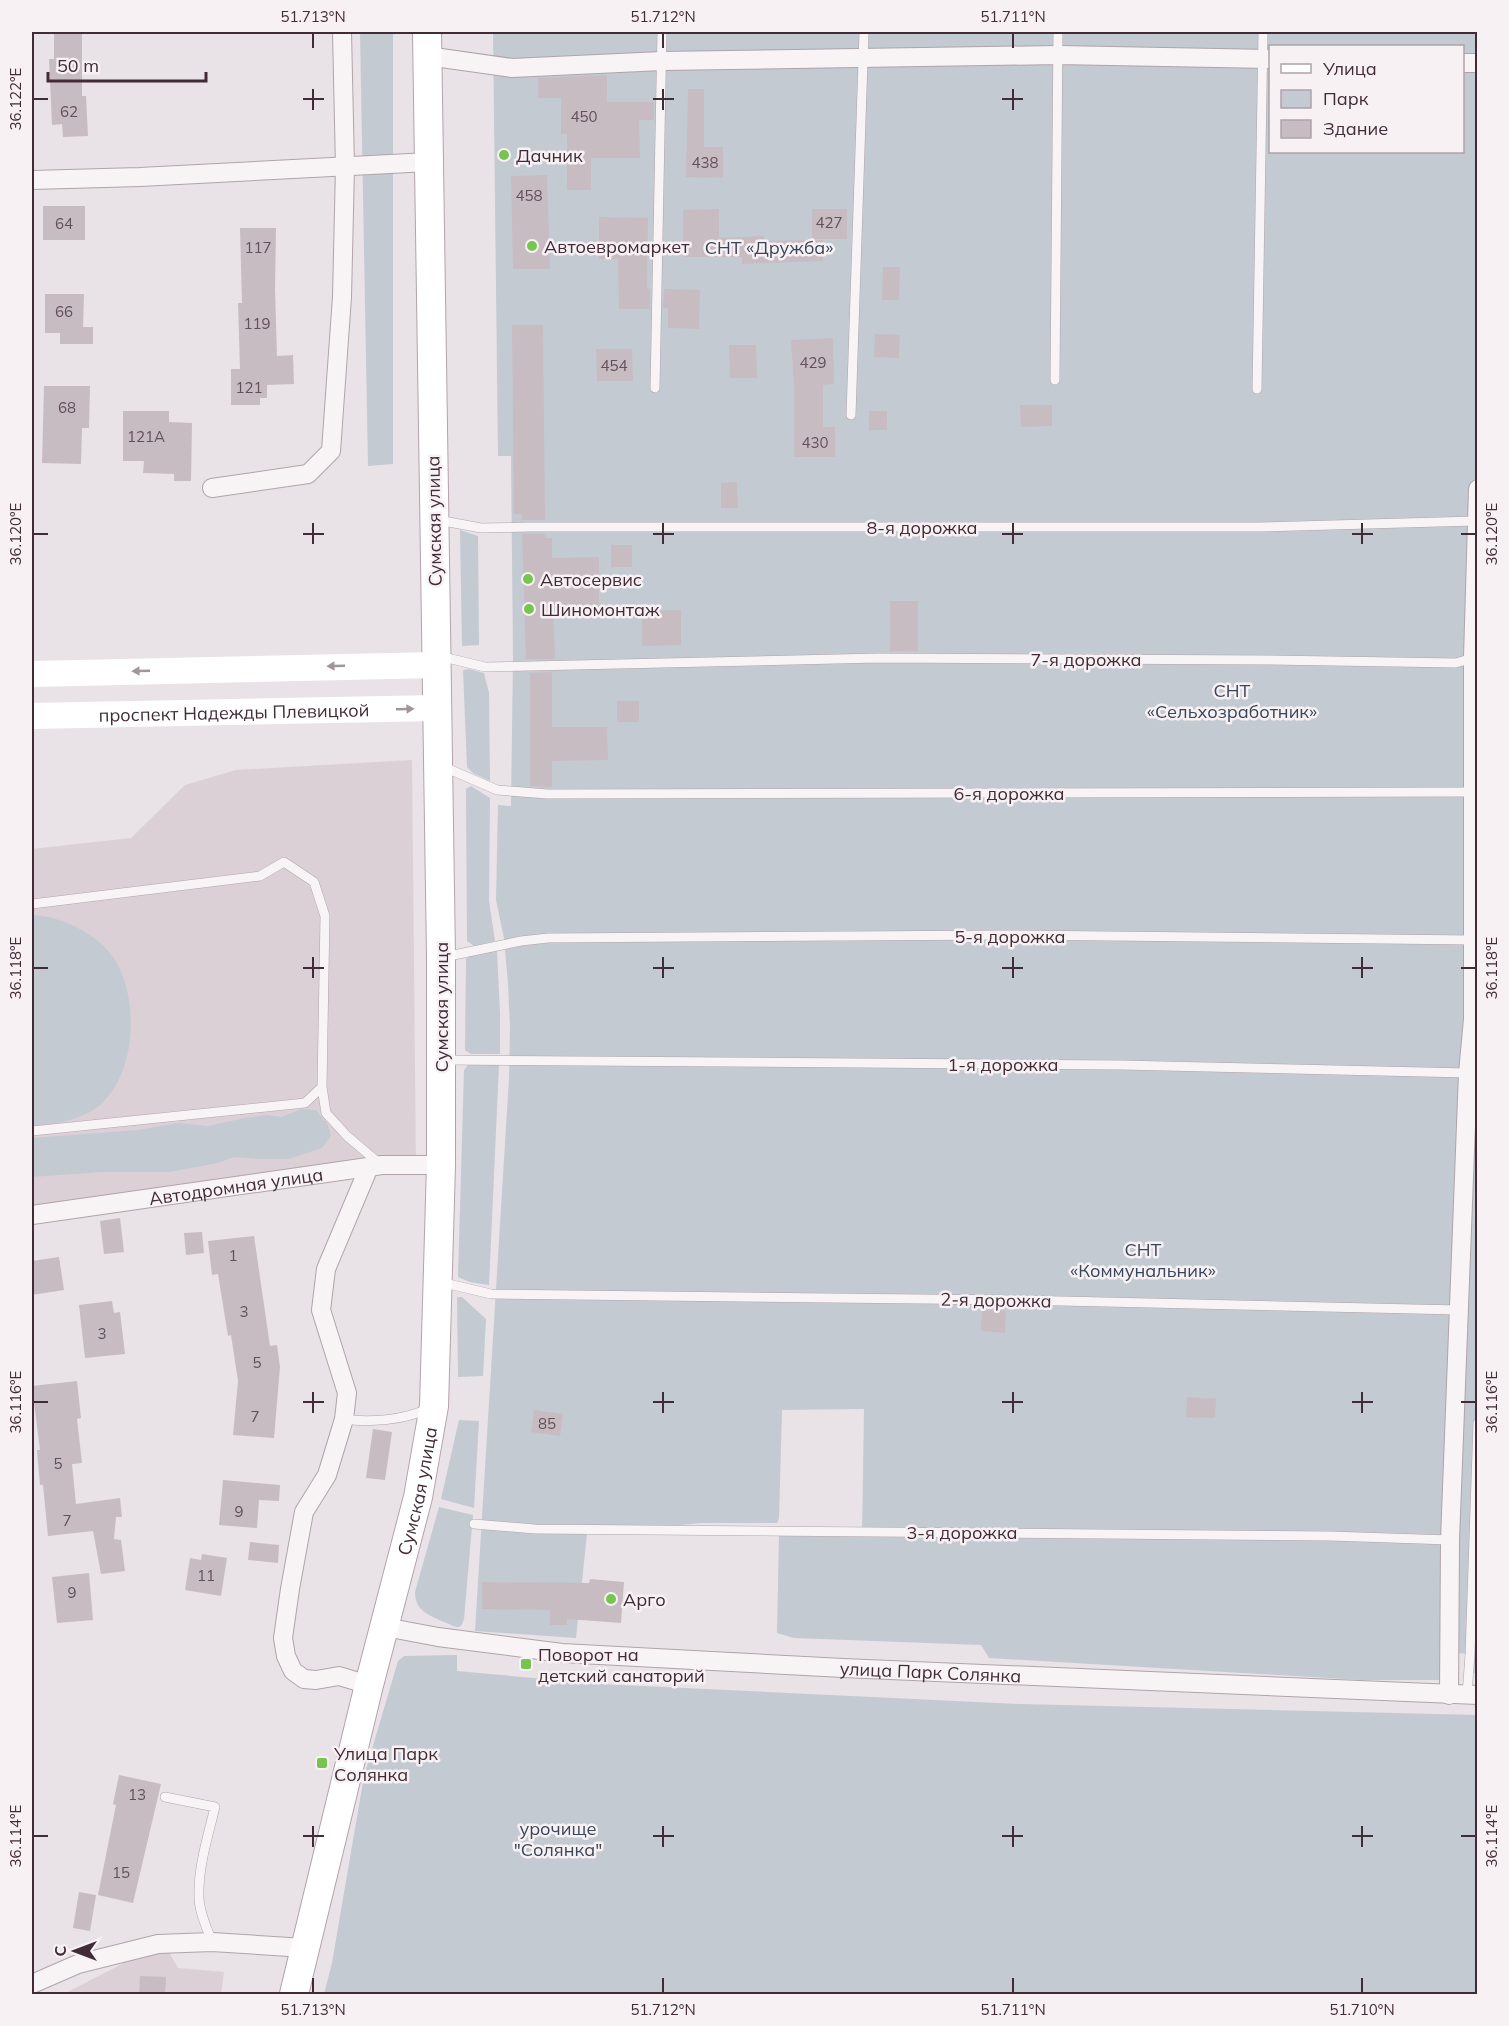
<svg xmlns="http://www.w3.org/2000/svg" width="1509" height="2026" font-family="Mulish,sans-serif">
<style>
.built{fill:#dbd0d5}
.green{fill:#c3cad2;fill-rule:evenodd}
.building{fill:#c8bcc3}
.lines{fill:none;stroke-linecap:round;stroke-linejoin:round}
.lane-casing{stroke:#b0a4aa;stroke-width:10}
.street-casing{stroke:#b0a4aa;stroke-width:20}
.primary-casing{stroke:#b4a2ac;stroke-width:30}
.lane{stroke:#f8f4f6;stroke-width:9}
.street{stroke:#f8f4f6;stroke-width:18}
.secondary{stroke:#fff;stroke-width:26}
.primary{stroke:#fff;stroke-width:28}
.oneway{fill:#a0959a}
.ticks{fill:none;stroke:#402b36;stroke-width:2}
.poi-dot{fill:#78c450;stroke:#f7f1f4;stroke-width:2}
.labels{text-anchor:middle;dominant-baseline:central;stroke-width:5;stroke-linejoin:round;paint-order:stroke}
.number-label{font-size:15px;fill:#624f59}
.poi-label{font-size:18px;fill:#402b36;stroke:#f7f1f4;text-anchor:start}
.park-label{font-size:18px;fill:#39465a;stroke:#f7f1f4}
.street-label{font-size:18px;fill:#402b36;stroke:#f7f1f4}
.neatline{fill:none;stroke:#402b36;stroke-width:2}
.ticks-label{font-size:15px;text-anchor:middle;fill:#402b36}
</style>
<rect width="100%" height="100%" fill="#e9e2e6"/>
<!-- built -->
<path class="built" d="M 412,760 L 416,1170 L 32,1213 L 32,849 L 131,838 L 185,785 L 236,770 Z
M 169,1952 L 178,1968 L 224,1972 L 221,1994 L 64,1994 L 141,1954 Z"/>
<!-- green -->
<path class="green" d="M 360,32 L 393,32 L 393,464 L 368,466 Z
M 493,32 L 1477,32 L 1478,944 L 1447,1680 L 1361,1680 L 989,1658 L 981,1645 L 794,1638 L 777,1633 L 779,1534 L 862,1536 L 864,1409 L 782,1410 L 779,1518 L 777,1523 L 701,1523 L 587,1534 L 576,1638 L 475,1631 L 509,1078 L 510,1027 L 508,984 L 504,938 L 496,900 L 498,805 L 511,806 L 513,656 L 511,456 L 498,456 ZM 1270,46 L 1462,46 L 1462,152 L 1270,152 Z
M 460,530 L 478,536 L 479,645 L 462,646 Z
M 469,669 L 484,673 L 489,693 L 490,781 L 473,773 L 467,767 L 463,670 Z
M 471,786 L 490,798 L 489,901 L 495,941 L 474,946 L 467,941 L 466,789 Z
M 32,915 C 62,916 101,935 117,963 C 138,1002 136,1069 104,1101 C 86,1120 56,1124 32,1126 Z
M 497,951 L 500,1013 L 500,1054 L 471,1054 L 465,1050 L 466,959 L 471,955 Z
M 469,1064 L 499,1065 L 489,1285 L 470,1282 L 458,1277 L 464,1070 Z
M 1477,1064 L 1477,1673 L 1474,1673 L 1474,1654 L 1453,1653 Z
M 302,1109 L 316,1110 L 328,1125 L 331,1136 L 322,1148 L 289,1159 L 261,1159 L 234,1157 L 218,1163 L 169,1172 L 102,1172 L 32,1177 L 32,1138 L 138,1130 L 178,1123 L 208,1126 L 245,1118 L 267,1115 L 281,1117 Z
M 457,1297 L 462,1297 L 486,1319 L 483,1376 L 458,1377 Z
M 459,1420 L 479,1421 L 474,1508 L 441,1499 Z
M 439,1507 L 473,1515 L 464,1619 C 462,1623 463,1626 458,1627 C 454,1627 448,1623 444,1622 C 429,1615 415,1611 415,1592 Z
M 457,1655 L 457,1671 L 600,1684 L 1020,1704 L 1477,1715 L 1477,1994 L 324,1994 L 332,1963 L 364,1776 L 398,1661 L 404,1656 Z"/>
<!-- building -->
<path class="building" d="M 54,32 L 82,32 L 82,96 L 86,96 L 88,136 L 63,137 L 62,124 L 52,125 L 49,59 L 54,59 Z
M 607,75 L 607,102 L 654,102 L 654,120 L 639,120 L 640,158 L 591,158 L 591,190 L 567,190 L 567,134 L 561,134 L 561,98 L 538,98 L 538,78 Z
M 688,89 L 704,89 L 704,147 L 723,147 L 723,178 L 686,177 Z
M 547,175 L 550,269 L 513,269 L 511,176 Z
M 43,206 L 85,206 L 85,240 L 43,240 Z
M 719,209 L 719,238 L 764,236 L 765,241 L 823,240 L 823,261 L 742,264 L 742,257 L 683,257 L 683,210 Z
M 812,209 L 847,209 L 847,239 L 812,239 Z
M 599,217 L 648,218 L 647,288 L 650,289 L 650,309 L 619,309 L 618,259 L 599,259 Z
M 240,228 L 276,228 L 275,290 L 277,356 L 293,355 L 294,384 L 267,385 L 267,398 L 260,398 L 260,405 L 231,405 L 231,369 L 240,369 L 238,303 L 242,303 Z
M 883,267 L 900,267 L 899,300 L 882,300 Z
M 664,289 L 700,290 L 699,329 L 668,328 L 668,308 L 663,308 Z
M 45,294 L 84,294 L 83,327 L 93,327 L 93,344 L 60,344 L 60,333 L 45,333 Z
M 512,325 L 543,325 L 545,520 L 522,520 L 522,514 L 514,514 Z
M 875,334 L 900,335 L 899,358 L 874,357 Z
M 833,338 L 834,384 L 823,385 L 823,427 L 835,427 L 835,457 L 794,457 L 794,386 L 791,340 Z
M 729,345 L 756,345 L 757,378 L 730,378 Z
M 596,349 L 632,349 L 633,381 L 597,381 Z
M 44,386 L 90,386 L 89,428 L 82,428 L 81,464 L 42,463 Z
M 1020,405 L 1052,405 L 1052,426 L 1021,427 Z
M 123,411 L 169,411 L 169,422 L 192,423 L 191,481 L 174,481 L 174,474 L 143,473 L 144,461 L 123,461 Z
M 869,411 L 887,411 L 887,430 L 869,430 Z
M 737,482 L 738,508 L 721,508 L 721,483 Z
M 522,534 L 545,534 L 545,538 L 552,538 L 552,558 L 599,557 L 599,605 L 553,605 L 555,659 L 526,659 Z
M 611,545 L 632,545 L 632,567 L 611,567 Z
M 890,601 L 918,601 L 918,651 L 890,651 Z
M 681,610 L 681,645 L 642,646 L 642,611 Z
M 552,672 L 552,727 L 607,727 L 608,760 L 552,761 L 552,787 L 530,786 L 530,673 Z
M 617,701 L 639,701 L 639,722 L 617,722 Z
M 120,1218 L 124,1252 L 104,1254 L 100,1221 Z
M 202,1232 L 204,1253 L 186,1255 L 184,1233 Z
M 254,1236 L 270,1346 L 277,1345 L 280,1367 L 274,1438 L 233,1435 L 238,1381 L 231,1335 L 228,1336 L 218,1274 L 212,1275 L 208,1241 Z
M 59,1257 L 64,1290 L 32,1295 L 32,1261 Z
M 112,1301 L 114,1313 L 120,1312 L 125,1354 L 85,1358 L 79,1305 Z
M 982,1310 L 1006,1311 L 1005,1333 L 981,1331 Z
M 77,1381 L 81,1418 L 77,1419 L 82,1463 L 72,1464 L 76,1504 L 120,1498 L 122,1517 L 116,1517 L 114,1539 L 121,1540 L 125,1571 L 101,1574 L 93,1531 L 48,1536 L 43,1485 L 40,1485 L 37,1450 L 40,1450 L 32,1386 Z
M 1187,1397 L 1216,1399 L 1215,1418 L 1186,1417 Z
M 534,1410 L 563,1414 L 560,1436 L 531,1432 Z
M 373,1429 L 392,1432 L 385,1480 L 366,1478 Z
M 223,1480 L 280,1485 L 279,1501 L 259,1500 L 257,1528 L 219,1525 Z
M 250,1542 L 279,1545 L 278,1563 L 248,1560 Z
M 202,1554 L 227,1558 L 221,1596 L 185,1590 L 190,1558 L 201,1560 Z
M 89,1573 L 93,1620 L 57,1623 L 52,1577 Z
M 590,1579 L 624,1582 L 621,1623 L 567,1619 L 567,1625 L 550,1625 L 550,1610 L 482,1609 L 482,1582 L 589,1583 Z
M 119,1775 L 161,1784 L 133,1903 L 98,1895 L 116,1805 L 113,1804 Z
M 79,1892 L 96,1895 L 90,1931 L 73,1928 Z
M 140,1976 L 166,1977 L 165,1995 L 139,1995 Z"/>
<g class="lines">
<!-- lane casing -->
<g class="lane-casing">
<path id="lane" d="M 1055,380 L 1058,32
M 655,388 L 662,32
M 1257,389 L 1263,32
M 851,415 L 864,32
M 438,520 L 481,528 L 530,527 L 1259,527 L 1475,521
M 439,656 L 485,667 L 879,658 L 1268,660 L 1456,663 L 1476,657
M 444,767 L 497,790 L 547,794 L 1475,792
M 32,904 L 260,876 L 284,862 L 314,882 L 325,916 L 322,1087 L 305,1103 L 32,1131
M 444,957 L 521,941 L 548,938 L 1008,935 L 1472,940
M 445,1060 L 1121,1065 L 1468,1073
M 322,1087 L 326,1113 L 347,1136 L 380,1164
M 440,1282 L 491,1294 L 1011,1300 L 1459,1310
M 344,1419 C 368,1423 405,1420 427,1409
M 474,1524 L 535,1529 L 1330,1536 L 1450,1540
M 1467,1695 L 1470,1654 L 1478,1423
M 165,1797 L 215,1807 C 208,1836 198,1867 199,1897 C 199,1912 207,1928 212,1942"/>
</g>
<!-- street casing -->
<g class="street-casing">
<g id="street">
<path d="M 427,56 L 512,68 L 662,61 L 1058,55 L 1270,59"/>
<path d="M 1462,63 L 1478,63"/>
<path d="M 32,180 L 140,177 L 429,162"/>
<path d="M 212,488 L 308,474 L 331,451 L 342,297 L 345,167 L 342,32"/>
<path d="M 369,1167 L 326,1269 L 321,1310 L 347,1393 L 344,1419 L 327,1475 L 304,1512 L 290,1589 L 283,1638 L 286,1656 L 293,1671 L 304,1679 L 316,1680 L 339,1676 L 369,1685"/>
<path id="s1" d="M 32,1215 L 382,1165 L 441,1165"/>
<path id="s2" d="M 385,1627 L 438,1637 L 562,1653 L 843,1668 L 1478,1695"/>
<path d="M 1449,1695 L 1450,1540 L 1468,1073 L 1473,1019 L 1473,658 L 1478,489"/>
<path d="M 32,1984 L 78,1964 L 158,1944 L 212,1942 L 305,1948"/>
</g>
</g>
<!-- primary casing -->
<g class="primary-casing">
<g id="primary">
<path id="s4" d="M 294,1994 L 369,1685 L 418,1497 L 434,1406 L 441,1165 L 441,957 L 427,32"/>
</g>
</g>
<!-- lane -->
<use href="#lane" class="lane"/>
<!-- street -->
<use href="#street" class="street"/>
<!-- secondary -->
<g class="secondary">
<path d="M 32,674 L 437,665"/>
<path id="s3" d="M 32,716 L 437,708"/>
</g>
<!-- primary -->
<use href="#primary" class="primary"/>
</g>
<!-- one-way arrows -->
<defs><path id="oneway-solid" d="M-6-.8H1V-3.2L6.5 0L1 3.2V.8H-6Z" transform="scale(1.5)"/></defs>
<g class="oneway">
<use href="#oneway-solid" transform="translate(336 666) rotate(178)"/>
<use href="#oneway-solid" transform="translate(141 671) rotate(178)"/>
<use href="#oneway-solid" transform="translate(405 709) rotate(-2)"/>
</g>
<!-- ticks -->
<path class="ticks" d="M 313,33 L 313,48M 663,33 L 663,48M 1013,33 L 1013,48M 313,89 L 313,110M 663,89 L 663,110M 1013,89 L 1013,110M 33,99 L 48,99M 303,99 L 324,99M 653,99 L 674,99M 1002,99 L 1023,99M 313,523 L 313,544M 663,523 L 663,544M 1013,523 L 1013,544M 1362,523 L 1362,544M 33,534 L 48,534M 303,534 L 324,534M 653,534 L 674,534M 1002,534 L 1023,534M 1352,534 L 1373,534M 1461,534 L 1476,534M 313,957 L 313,978M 663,957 L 663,978M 1013,957 L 1013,978M 1362,957 L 1362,978M 33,968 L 48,968M 303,968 L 324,968M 653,968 L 674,968M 1002,968 L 1023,968M 1352,968 L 1373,968M 1461,968 L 1476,968M 313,1392 L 313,1413M 663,1392 L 663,1413M 1013,1392 L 1013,1413M 1362,1392 L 1362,1413M 33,1402 L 48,1402M 303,1402 L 324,1402M 653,1402 L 674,1402M 1002,1402 L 1023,1402M 1352,1402 L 1373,1402M 1461,1402 L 1476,1402M 313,1826 L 313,1847M 663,1826 L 663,1847M 1013,1826 L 1013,1847M 1362,1826 L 1362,1847M 33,1836 L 48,1836M 303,1836 L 324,1836M 653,1836 L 674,1836M 1002,1836 L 1023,1836M 1352,1836 L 1373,1836M 1461,1836 L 1476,1836M 313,1978 L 313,1993M 663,1978 L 663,1993M 1013,1978 L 1013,1993M 1362,1978 L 1362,1993"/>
<!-- markers -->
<g class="poi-dot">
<circle cx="504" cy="155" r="6"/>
<circle cx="532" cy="246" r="6"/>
<circle cx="528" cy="579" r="6"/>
<circle cx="529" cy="609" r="6"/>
<circle cx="611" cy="1599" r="6"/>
<rect x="520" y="1658" width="12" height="12" rx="3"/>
<rect x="316" y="1757" width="12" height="12" rx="3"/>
</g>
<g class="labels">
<!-- number labels -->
<g class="number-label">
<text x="69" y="111">62</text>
<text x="584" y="116">450</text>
<text x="705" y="162">438</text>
<text x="529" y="195">458</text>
<text x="829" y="222">427</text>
<text x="64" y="223">64</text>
<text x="258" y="247">117</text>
<text x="64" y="311">66</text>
<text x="257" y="323">119</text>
<text x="813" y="362">429</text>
<text x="614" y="365">454</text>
<text x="249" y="387">121</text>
<text x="67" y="407">68</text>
<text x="146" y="436">121А</text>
<text x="815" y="442">430</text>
<text x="233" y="1255">1</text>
<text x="244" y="1311">3</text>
<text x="102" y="1333">3</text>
<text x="257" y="1362">5</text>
<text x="255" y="1416">7</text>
<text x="547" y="1423">85</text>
<text x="58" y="1463">5</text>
<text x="239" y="1511">9</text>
<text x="67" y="1520">7</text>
<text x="206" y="1575">11</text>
<text x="72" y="1592">9</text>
<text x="137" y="1794">13</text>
<text x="121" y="1872">15</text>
</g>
<!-- poi labels -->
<g class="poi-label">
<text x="516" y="155">Дачник</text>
<text x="544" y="246">Автоевромаркет</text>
<text x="540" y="579">Автосервис</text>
<text x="541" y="609">Шиномонтаж</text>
<text x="623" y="1599">Арго</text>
<text x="538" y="1654">Поворот на<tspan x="538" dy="21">детский санаторий</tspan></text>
<text x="334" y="1753">Улица Парк<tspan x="334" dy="21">Солянка</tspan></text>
</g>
<!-- park labels -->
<g class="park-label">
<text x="769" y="247">СНТ «Дружба»</text>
<text x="1232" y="690">СНТ<tspan x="1232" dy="21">«Сельхозработник»</tspan></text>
<text x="1143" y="1249">СНТ<tspan x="1143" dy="21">«Коммунальник»</tspan></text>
<text x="558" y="1828">урочище<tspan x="558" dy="21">"Солянка"</tspan></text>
</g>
<!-- street labels -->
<g class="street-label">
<text transform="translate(434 521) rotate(-91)">Сумская улица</text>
<text x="922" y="527">8-я дорожка</text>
<text x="1086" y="659">7-я дорожка</text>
<text stroke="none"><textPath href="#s3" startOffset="202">проспект Надежды Плевицкой</textPath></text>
<text x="1009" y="793">6-я дорожка</text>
<text x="1010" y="936">5-я дорожка</text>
<text transform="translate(441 1007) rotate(-90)">Сумская улица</text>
<text x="1003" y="1064">1-я дорожка</text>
<text stroke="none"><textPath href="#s1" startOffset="206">Автодромная улица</textPath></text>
<text transform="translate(996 1300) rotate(1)">2-я дорожка</text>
<text stroke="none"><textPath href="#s4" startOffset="518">Сумская улица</textPath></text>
<text x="962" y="1532">3-я дорожка</text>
<text stroke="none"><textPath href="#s2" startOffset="548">улица Парк Солянка</textPath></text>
</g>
</g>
<!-- border -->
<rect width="1509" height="2026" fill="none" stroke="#f7f1f4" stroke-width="66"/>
<!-- legend -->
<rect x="1269" y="45" width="195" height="108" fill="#f7f1f4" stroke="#aea2a8" stroke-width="1.5"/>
<rect x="1281" y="64" width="30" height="9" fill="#ffffff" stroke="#aea2a8" stroke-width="1.5"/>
<text x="1323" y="75" font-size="18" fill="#402b36">Улица</text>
<rect x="1281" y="90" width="30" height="18" fill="#c3cad2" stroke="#aea2a8" stroke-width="1.5"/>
<text x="1323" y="105" font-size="18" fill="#402b36">Парк</text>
<rect x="1281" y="120" width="30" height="18" fill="#c8bcc3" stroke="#aea2a8" stroke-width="1.5"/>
<text x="1323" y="135" font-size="18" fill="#402b36">Здание</text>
<!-- north arrow -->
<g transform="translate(75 1951) rotate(270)" stroke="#f7f1f4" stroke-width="4.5" paint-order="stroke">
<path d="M0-4.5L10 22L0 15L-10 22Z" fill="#402b36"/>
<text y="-9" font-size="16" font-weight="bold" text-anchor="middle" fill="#402b36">С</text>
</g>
<!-- scale -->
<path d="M48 72v9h158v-9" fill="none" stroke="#402b36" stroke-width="3"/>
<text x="57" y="72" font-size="18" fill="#402b36" stroke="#f7f1f4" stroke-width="4.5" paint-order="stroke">50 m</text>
<rect x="33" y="33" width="1443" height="1960" class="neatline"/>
<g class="ticks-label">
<text x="313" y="22">51.713°N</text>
<text x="663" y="22">51.712°N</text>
<text x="1013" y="22">51.711°N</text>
<text transform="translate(16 99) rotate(-90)" y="5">36.122°E</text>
<text transform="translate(1492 534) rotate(-90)" y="5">36.120°E</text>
<text transform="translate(16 534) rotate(-90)" y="5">36.120°E</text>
<text transform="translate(1492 968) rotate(-90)" y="5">36.118°E</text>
<text transform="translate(16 968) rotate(-90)" y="5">36.118°E</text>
<text transform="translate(1492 1402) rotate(-90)" y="5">36.116°E</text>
<text transform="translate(16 1402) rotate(-90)" y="5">36.116°E</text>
<text transform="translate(1492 1836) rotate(-90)" y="5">36.114°E</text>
<text transform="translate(16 1836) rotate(-90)" y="5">36.114°E</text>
<text x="313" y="2015">51.713°N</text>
<text x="663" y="2015">51.712°N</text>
<text x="1013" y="2015">51.711°N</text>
<text x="1362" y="2015">51.710°N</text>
</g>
</svg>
